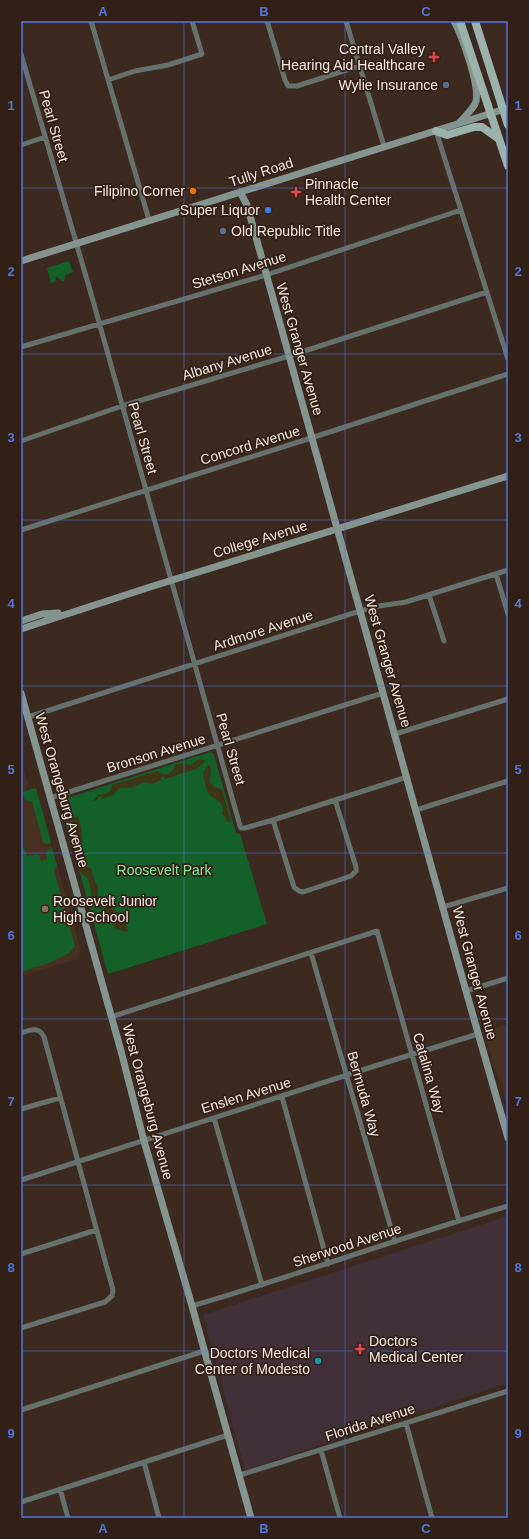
<svg xmlns="http://www.w3.org/2000/svg" width="529" height="1539" font-family="Arial,sans-serif">
<style>
.built{fill:#483023}
.medical{fill:#423039}
.green{fill:#136029}
.sand{fill:#3e3616}
.lines{fill:none;stroke-linecap:round;stroke-linejoin:round}
.street{stroke:#66706d;stroke-width:5}
.secondary{stroke:#849590;stroke-width:7}
.primary{stroke:#9bb2aa;stroke-width:8}
.grid{fill:none;stroke:#5475db;stroke-width:1;stroke-opacity:0.55}
.health-dot{fill:#e0444e;stroke:#322017;stroke-width:1.5}
.service-dot{fill:#5c6f8a;stroke:#322017;stroke-width:1.5}
.food-dot{fill:#e8710a;stroke:#322017;stroke-width:1.5}
.shop-dot{fill:#3f7fe0;stroke:#322017;stroke-width:1.5}
.education-dot{fill:#8d6e63;stroke:#322017;stroke-width:1.5}
.culture-dot{fill:#0f9aa8;stroke:#322017;stroke-width:1.5}
.labels{text-anchor:middle;dominant-baseline:central;stroke-width:3.5;stroke-linejoin:round;paint-order:stroke}
.poi-label{font-size:14px;fill:#f7eae4;stroke:#322017;text-anchor:end}
.street-label{font-size:14px;fill:#f7eae4;stroke:#322017}
.park-label{font-size:14px;fill:#87eb98;stroke:#322017}
.neatline{fill:none;stroke:#5475db;stroke-width:1.5}
.grid-label{font-size:13px;text-anchor:middle;font-weight:bold;fill:#5475db}
</style>
<rect width="100%" height="100%" fill="#3c2a21"/>
<!-- built -->
<path class="built" d="M 21,760 L 28,784 L 26,785 L 27,791 L 36,788 L 81,952 L 78,959 L 21,976 Z
M 508,1024 L 508,1109 L 484,1032 Z"/>
<!-- medical -->
<path class="medical" d="M 508,1216 L 508,1383 L 245,1470 L 203,1315 Z"/>
<!-- green -->
<path class="green" d="M 69,261 L 73,272 L 65,275 L 64,281 L 62,281 L 57,277 L 55,277 L 56,281 L 51,283 L 47,268 Z
M 210,752 L 213,753 L 214,755 L 236,833 L 240,834 L 267,924 L 108,974 L 60,802 L 61,800 Z
M 36,788 L 51,843 L 46,844 L 43,842 L 32,802 L 25,800 L 22,792 Z
M 21,845 L 22,848 L 24,847 L 27,856 L 37,854 L 39,855 L 41,861 L 47,859 L 46,851 L 52,848 L 57,865 L 54,870 L 75,946 L 69,953 L 49,963 L 21,972 Z"/>
<!-- sand -->
<path class="sand" d="M 199,759 L 206,761 L 196,769 L 165,779 L 164,777 L 161,777 L 161,780 L 152,784 L 144,782 L 132,788 L 120,788 L 113,795 L 102,799 L 101,796 L 98,797 L 98,800 L 93,801 L 98,795 C 105,793 111,795 112,785 L 157,771 C 164,777 172,775 175,765 L 182,763 L 190,765 Z
M 209,764 L 211,768 L 210,782 L 215,787 L 222,789 L 231,821 L 227,822 L 224,815 L 222,815 C 226,802 216,801 210,795 C 206,791 204,779 203,773 Z
M 78,816 L 82,831 L 82,846 L 75,841 L 74,830 L 68,824 L 67,820 Z
M 76,855 L 84,859 L 86,867 L 91,868 L 95,882 L 98,886 L 98,896 L 104,903 L 102,909 C 86,900 94,892 88,879 C 86,876 83,876 81,873 C 78,869 78,860 76,855 Z
M 106,905 C 117,909 126,919 128,932 L 115,929 L 113,920 L 104,912 Z"/>
<g class="lines">
<!-- street -->
<path class="street" d="M 91,21 L 149,220
M 267,21 L 285,80 L 288,86 L 297,86 L 359,66
M 346,21 L 384,146
M 21,54 L 90,290 L 240,826 L 241,828 L 245,828 L 273,820 L 407,777
M 108,80 L 135,71 L 168,65 L 202,54 L 192,21
M 436,131 L 508,359
M 21,145 L 45,137
M 21,347 L 266,275 L 461,210
M 21,441 L 122,406 L 289,356 L 487,292
M 21,530 L 311,438 L 508,374
M 496,574 L 508,614
M 429,595 L 444,641
M 28,717 L 360,611 L 379,606 L 406,602 L 508,570
M 395,734 L 508,699
M 50,798 L 383,693
M 416,810 L 508,781
M 273,820 L 294,887 L 299,891 L 303,892 L 351,876 L 356,871 L 356,867 L 335,800
M 443,907 L 508,888
M 311,953 L 395,1242
M 466,991 L 508,978
M 111,1017 L 377,931 L 459,1221
M 21,1033 C 30,1030 39,1026 44,1037 L 113,1290 L 112,1296 L 105,1302 L 21,1328
M 282,1097 L 328,1264
M 21,1109 L 60,1098
M 214,1118 L 262,1285
M 21,1180 L 378,1065 L 478,1034
M 21,1254 L 96,1230
M 192,1306 C 298,1275 402,1237 508,1206
M 21,1410 L 204,1351
M 406,1423 L 432,1518
M 321,1450 L 340,1518
M 144,1462 L 159,1518
M 240,1475 L 508,1391
M 60,1489 L 68,1518
M 21,1502 L 228,1435"/>
<!-- secondary -->
<path class="secondary" d="M 454,21 C 462,36 482,90 475,104 C 471,111 465,117 459,123
M 240,192 L 247,205 L 466,991 L 508,1138
M 21,261 L 508,108
M 21,621 L 42,614 L 58,613
M 21,629 L 150,587 L 508,476
M 21,693 L 121,1051 L 144,1141 L 192,1306 L 251,1518"/>
<!-- primary -->
<path class="primary" d="M 460,21 L 508,166
M 475,21 L 508,125
M 436,131 L 447,135 L 474,127 L 482,127 L 499,139"/>
</g>
<!-- grid -->
<path class="grid" d="M 184,21 L 184,1518M 345,21 L 345,1518M 21,188 L 508,188M 21,354 L 508,354M 21,520 L 508,520M 21,686 L 508,686M 21,853 L 508,853M 21,1019 L 508,1019M 21,1185 L 508,1185M 21,1351 L 508,1351"/>
<!-- markers -->
<g class="health-dot">
<path d="M432 51h4v4h4v4h-4v4h-4v-4h-4v-4h4z"/>
<path d="M294 186h4v4h4v4h-4v4h-4v-4h-4v-4h4z"/>
<path d="M358 1343h4v4h4v4h-4v4h-4v-4h-4v-4h4z"/>
</g>
<g class="service-dot">
<circle cx="446" cy="85" r="4"/>
<circle cx="223" cy="231" r="4"/>
</g>
<circle class="food-dot" cx="193" cy="191" r="4"/>
<circle class="shop-dot" cx="268" cy="210" r="4"/>
<circle class="education-dot" cx="45" cy="909" r="4"/>
<circle class="culture-dot" cx="318" cy="1361" r="4"/>
<g class="labels">
<!-- poi labels -->
<g class="poi-label">
<text x="425" y="49">Central Valley<tspan x="425" dy="16">Hearing Aid Healthcare</tspan></text>
<text x="438" y="85">Wylie Insurance</text>
<text x="305" y="184" text-anchor="start">Pinnacle<tspan x="305" dy="16">Health Center</tspan></text>
<text x="185" y="191">Filipino Corner</text>
<text x="260" y="210">Super Liquor</text>
<text x="231" y="231" text-anchor="start">Old Republic Title</text>
<text x="53" y="901" text-anchor="start">Roosevelt Junior<tspan x="53" dy="16">High School</tspan></text>
<text x="369" y="1341" text-anchor="start">Doctors<tspan x="369" dy="16">Medical Center</tspan></text>
<text x="310" y="1353">Doctors Medical<tspan x="310" dy="16">Center of Modesto</tspan></text>
</g>
<!-- street labels -->
<g class="street-label">
<text transform="translate(54 126) rotate(74)">Pearl Street</text>
<text transform="translate(261 172) rotate(-18)">Tully Road</text>
<text transform="translate(239 270) rotate(-17)">Stetson Avenue</text>
<text transform="translate(300 349) rotate(74)">West Granger Avenue</text>
<text transform="translate(227 362) rotate(-17)">Albany Avenue</text>
<text transform="translate(143 438) rotate(74)">Pearl Street</text>
<text transform="translate(250 445) rotate(-17)">Concord Avenue</text>
<text transform="translate(260 539) rotate(-17)">College Avenue</text>
<text transform="translate(263 630) rotate(-18)">Ardmore Avenue</text>
<text transform="translate(388 661) rotate(74)">West Granger Avenue</text>
<text transform="translate(231 749) rotate(74)">Pearl Street</text>
<text transform="translate(156 753) rotate(-17)">Bronson Avenue</text>
<text transform="translate(62 790) rotate(74)">West Orangeburg Avenue</text>
<text transform="translate(475 973) rotate(75)">West Granger Avenue</text>
<text transform="translate(429 1073) rotate(74)">Catalina Way</text>
<text transform="translate(364 1094) rotate(74)">Bermuda Way</text>
<text transform="translate(246 1095) rotate(-17)">Enslen Avenue</text>
<text transform="translate(148 1102) rotate(75)">West Orangeburg Avenue</text>
<text transform="translate(347 1245) rotate(-18)">Sherwood Avenue</text>
<text transform="translate(370 1422) rotate(-18)">Florida Avenue</text>
</g>
<!-- park labels -->
<g class="park-label">
<text x="164" y="870">Roosevelt Park</text>
</g>
</g>
<!-- border -->
<rect width="529" height="1539" fill="none" stroke="#322017" stroke-width="44"/>
<rect x="22" y="22" width="485" height="1495" class="neatline"/>
<g class="grid-label">
<text x="103" y="16">A</text>
<text x="264" y="16">B</text>
<text x="426" y="16">C</text>
<text x="11" y="110">1</text>
<text x="518" y="110">1</text>
<text x="11" y="276">2</text>
<text x="518" y="276">2</text>
<text x="11" y="442">3</text>
<text x="518" y="442">3</text>
<text x="11" y="608">4</text>
<text x="518" y="608">4</text>
<text x="11" y="774">5</text>
<text x="518" y="774">5</text>
<text x="11" y="940">6</text>
<text x="518" y="940">6</text>
<text x="11" y="1106">7</text>
<text x="518" y="1106">7</text>
<text x="11" y="1272">8</text>
<text x="518" y="1272">8</text>
<text x="11" y="1438">9</text>
<text x="518" y="1438">9</text>
<text x="103" y="1533">A</text>
<text x="264" y="1533">B</text>
<text x="426" y="1533">C</text>
</g>
</svg>
